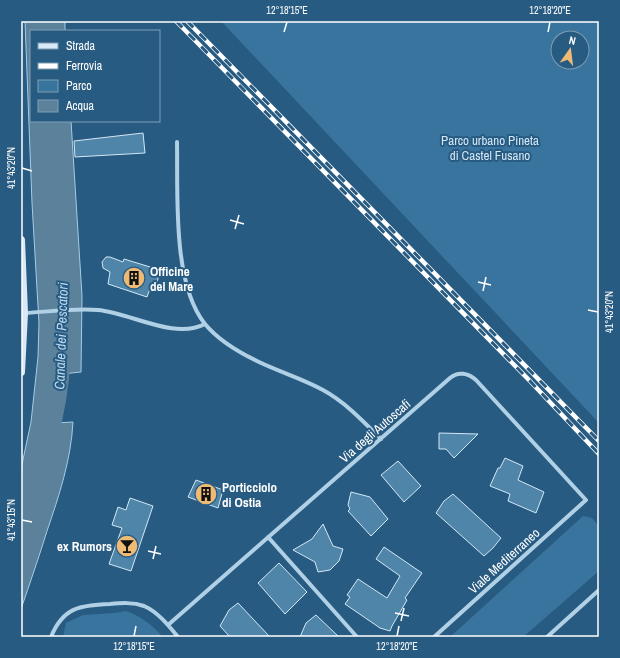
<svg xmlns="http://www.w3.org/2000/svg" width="620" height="658" font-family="'Archivo Narrow',sans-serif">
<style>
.green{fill:#38749d;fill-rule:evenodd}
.water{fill:#5c819b;stroke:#a5cce7}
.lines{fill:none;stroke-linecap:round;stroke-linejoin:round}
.canal{stroke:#5c819b;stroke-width:15}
.building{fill:#5085aa;stroke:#d3e7f5}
.street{stroke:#b0d0e6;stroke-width:4}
.secondary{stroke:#d9eaf6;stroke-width:8}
.rail-casing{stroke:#fff;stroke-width:4.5}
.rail{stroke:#285b82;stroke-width:3;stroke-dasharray:9;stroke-linecap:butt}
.ticks{fill:none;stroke:#fff;stroke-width:1.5}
.labels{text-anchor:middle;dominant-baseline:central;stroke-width:4;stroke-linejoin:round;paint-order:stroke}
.park-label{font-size:13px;fill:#d3e7f5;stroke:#285b82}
.poi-label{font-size:13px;font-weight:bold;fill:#fff;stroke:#285b82;text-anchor:start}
.street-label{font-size:13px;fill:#fff;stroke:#285b82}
.water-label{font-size:14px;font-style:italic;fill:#bbd9ee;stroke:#285b82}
.neatline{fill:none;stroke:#fff;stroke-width:1.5}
.ticks-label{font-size:10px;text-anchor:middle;fill:#fff}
</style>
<rect width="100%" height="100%" fill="#285b82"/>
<!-- green -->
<path class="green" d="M 221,21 L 599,21 L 599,423 ZM 558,38 L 582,38 L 582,62 L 558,62 Z
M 583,516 L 592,518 L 599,526 L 599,571 L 523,637 L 450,637 Z
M 126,611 C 141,616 152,625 163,637 L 63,637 L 66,623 L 83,615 L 114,613 Z"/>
<!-- water -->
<path class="water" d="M 25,21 L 65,21 L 65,31 L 31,31 L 31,121 L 71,121 L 82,296 L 81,372 L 62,374 L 54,423 L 73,422 C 71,460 59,496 47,531 C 39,557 30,583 21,609 L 21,469 L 31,422 L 38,357 L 39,323 L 32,203 Z"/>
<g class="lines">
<!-- canal -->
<path class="canal" d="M 49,442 C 57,414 62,385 63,356"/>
</g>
<!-- building -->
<path class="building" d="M 143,133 L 145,153 L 75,157 L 74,141 Z
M 106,257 L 110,257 L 123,262 L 124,259 L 160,270 L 156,287 L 151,286 L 147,297 L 108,284 L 110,272 L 103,268 L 102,262 Z
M 439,433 L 478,434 L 454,458 L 446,449 L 439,449 Z
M 505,458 L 523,466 L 518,480 L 544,492 L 536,513 L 508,501 L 510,494 L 490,486 L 498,468 L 500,468 Z
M 398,461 L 421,486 L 404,502 L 381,475 Z
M 196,480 L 223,490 L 218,508 L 188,497 Z
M 351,492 L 370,497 L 388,519 L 371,536 L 348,511 L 350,509 L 348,505 Z
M 453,494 L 501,538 L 493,548 L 484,556 L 436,513 L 444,501 Z
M 130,498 L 153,506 L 131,571 L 109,564 L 122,528 L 112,525 L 118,507 L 126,510 Z
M 323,524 L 333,546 L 343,549 L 339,561 L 330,570 L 318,572 L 315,562 L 293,550 L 312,539 Z
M 384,547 L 422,573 L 405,598 L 407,600 L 392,626 L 390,631 L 380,628 L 345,604 L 350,597 L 347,595 L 358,579 L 387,598 L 400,576 L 376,559 Z
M 279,563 L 307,592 L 285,614 L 258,583 Z
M 238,603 L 270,637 L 230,637 L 220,626 L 229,610 Z
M 316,615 L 339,637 L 300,637 L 306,623 Z"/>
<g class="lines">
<!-- street -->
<path class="street" d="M 177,142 C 178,194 172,283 205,324 C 219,341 240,353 259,362 C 280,372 303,379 323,390 C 345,402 363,421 381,439
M 24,313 C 48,312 73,308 98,310 C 131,313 174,340 205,324
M 268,537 L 357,637
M 168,625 L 450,378 C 458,371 468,373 476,380 L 586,500 L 434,637
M 51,637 C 63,607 81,605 110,604 C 121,603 133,602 144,606 C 158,612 169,626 178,637
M 547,637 L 599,590"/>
<!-- secondary -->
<path class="secondary" d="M 21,240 L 24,313 L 21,372"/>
<!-- rail casing -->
<g class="rail-casing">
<path id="rail" d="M 176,21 L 529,380 L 599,454
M 187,21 L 599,441"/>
</g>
<!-- rail -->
<use href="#rail" class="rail"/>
</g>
<!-- ticks -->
<path class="ticks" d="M 284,32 L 287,22M 548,32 L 550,22M 22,168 L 32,171M 230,220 L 244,224M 235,229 L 239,215M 478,282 L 491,285M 483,291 L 486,277M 588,310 L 598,312M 22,520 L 32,522M 148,551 L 161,554M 153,559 L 156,546M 395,613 L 409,616M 401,621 L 404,608M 134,636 L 136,626M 397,636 L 399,626"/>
<!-- icons -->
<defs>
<g id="building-disc" transform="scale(1.15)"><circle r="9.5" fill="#eebb76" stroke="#285b82"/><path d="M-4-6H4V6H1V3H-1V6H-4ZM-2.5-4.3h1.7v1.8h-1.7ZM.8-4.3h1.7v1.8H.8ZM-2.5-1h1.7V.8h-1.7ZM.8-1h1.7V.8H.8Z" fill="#111"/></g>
<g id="bar-disc" transform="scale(1.15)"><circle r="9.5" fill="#eebb76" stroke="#285b82"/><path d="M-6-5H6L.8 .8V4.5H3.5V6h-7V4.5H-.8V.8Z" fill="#111"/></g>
</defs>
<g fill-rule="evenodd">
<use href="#building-disc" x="134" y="278"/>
<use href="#building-disc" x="206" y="494"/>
<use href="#bar-disc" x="127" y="546"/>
</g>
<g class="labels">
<!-- park labels -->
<g class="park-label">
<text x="490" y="140">Parco urbano Pineta<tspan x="490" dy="15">di Castel Fusano</tspan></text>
</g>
<!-- poi labels -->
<g class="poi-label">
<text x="150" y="271">Officine<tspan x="150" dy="15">del Mare</tspan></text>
<text x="222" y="487">Porticciolo<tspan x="222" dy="15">di Ostia</tspan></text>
<text x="112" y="546" text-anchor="end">ex Rumors</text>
</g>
<!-- street labels -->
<g class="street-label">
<text transform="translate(375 431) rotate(-41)">Via degli Autoscafi</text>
<text transform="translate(504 561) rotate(-42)">Viale Mediterraneo</text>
</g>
<!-- water labels -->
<g class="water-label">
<text transform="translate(61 336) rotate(-88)">Canale dei Pescatori</text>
</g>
</g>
<!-- border -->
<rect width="620" height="658" fill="none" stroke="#285b82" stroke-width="44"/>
<!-- legend -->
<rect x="30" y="30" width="130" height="92" fill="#285b82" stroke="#7e9db4"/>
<rect x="38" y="43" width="20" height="6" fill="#d9eaf6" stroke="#7e9db4"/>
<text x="66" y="50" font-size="12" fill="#ffffff">Strada</text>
<rect x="38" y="63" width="20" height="6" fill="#ffffff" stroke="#7e9db4"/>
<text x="66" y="70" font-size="12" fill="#ffffff">Ferrovia</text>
<rect x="38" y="80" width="20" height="12" fill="#38749d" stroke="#7e9db4"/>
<text x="66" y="90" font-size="12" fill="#ffffff">Parco</text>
<rect x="38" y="100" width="20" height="12" fill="#5c819b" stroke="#7e9db4"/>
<text x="66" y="110" font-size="12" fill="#ffffff">Acqua</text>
<!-- north arrow -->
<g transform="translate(570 50) rotate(14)"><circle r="19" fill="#285b82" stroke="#7e9db4"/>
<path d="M0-3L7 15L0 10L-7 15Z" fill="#eebb76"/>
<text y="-6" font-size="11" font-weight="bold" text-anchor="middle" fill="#ffffff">N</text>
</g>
<rect x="22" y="22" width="576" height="614" class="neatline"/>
<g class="ticks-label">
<text x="287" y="14">12°18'15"E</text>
<text x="550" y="14">12°18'20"E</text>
<text transform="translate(11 168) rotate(-90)" y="4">41°43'20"N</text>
<text transform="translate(609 312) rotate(-90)" y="4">41°43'20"N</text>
<text transform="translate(11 520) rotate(-90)" y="4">41°43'15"N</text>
<text x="134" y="650">12°18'15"E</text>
<text x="397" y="650">12°18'20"E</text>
</g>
</svg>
